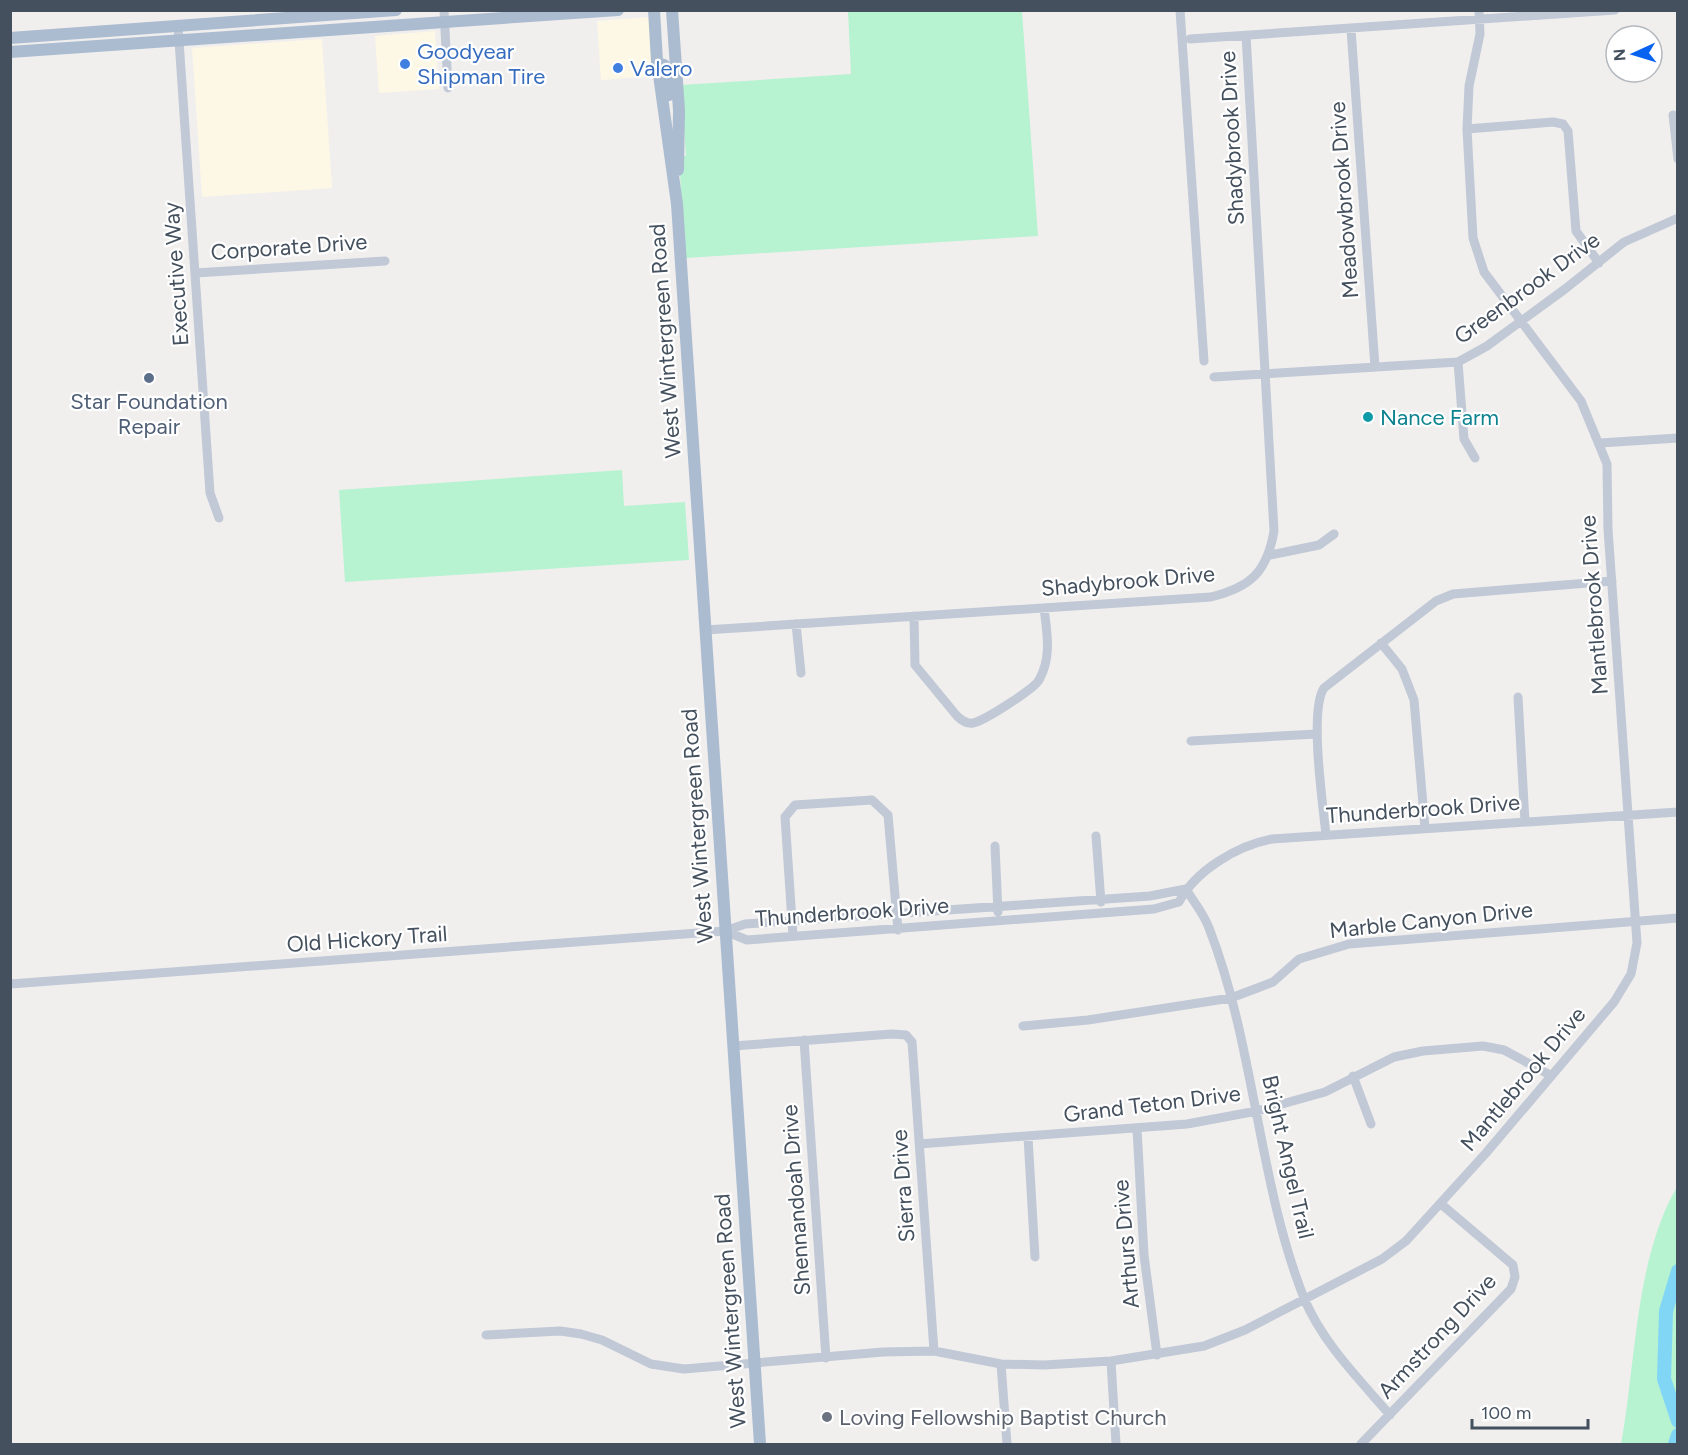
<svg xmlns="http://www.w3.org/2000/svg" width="1688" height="1455" font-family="Figtree,sans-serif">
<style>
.commercial{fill:#fdf8e5}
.green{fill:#b7f3d1}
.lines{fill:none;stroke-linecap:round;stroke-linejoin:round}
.river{stroke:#80d6f4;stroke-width:14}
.minor{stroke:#c0c9d5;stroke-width:9}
.major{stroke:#abbcd0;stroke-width:12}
.shop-dot{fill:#3f7fe0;stroke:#fff;stroke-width:2}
.service-dot{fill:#5c6f8a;stroke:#fff;stroke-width:2}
.culture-dot{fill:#0f9aa8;stroke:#fff;stroke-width:2}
.worship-dot{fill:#6b7280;stroke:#fff;stroke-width:2}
.labels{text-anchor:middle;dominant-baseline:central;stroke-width:4.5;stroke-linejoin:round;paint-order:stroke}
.shop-label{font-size:22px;fill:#366cbe;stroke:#fff;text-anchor:start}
.street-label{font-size:22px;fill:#44505d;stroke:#fff}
.service-label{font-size:22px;fill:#4e5e75;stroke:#fff}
.culture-label{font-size:22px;fill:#0d838f;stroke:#fff;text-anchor:start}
.worship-label{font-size:22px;fill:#5b616d;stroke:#fff;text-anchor:start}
</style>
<rect width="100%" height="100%" fill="#f1eeee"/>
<!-- commercial -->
<path class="commercial" d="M 650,17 L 654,76 L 601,80 L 597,21 Z
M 435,31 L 439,89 L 379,93 L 375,36 Z
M 322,39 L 332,188 L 202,197 L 192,48 Z"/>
<!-- green -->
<path class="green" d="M 848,11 L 1022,11 L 1038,236 L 685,258 L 679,156 L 686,156 L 681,85 L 851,74 Z
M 622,470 L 624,506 L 685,502 L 689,560 L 345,582 L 339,490 Z
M 1677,1187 L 1677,1444 L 1621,1444 C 1636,1363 1635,1258 1677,1187 Z"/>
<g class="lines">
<!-- river -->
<path class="river" d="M 1678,1271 L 1666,1311 L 1664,1379 L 1678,1421
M 1675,1444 L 1678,1435"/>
<!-- minor -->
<path class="minor" d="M 444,10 L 448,88
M 1180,10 L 1204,361
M 178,26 L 210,493 L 219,518
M 1351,29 L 1375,367
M 1190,39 L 1615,10
M 1673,115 L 1678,159
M 1467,129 L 1553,122 L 1563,124 L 1568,131 L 1576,231 L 1599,263
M 195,273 L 385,261
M 1458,362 L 1464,439 L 1475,458
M 1214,377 L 1458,362 L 1487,346 L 1565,289 L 1624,242 L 1678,218
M 1600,443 L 1678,438
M 1270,555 L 1319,545 L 1334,534
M 914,616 L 915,665 L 957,716 C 961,720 966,724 973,723 C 984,721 1034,689 1039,680 C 1052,657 1047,633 1044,608
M 796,624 L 801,673
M 705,630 L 1211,597 C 1251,587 1267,572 1274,531 L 1246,35
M 1381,643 L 1402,669 L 1414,700 L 1425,828
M 1518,697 L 1525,822
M 1191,741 L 1317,734
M 1326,835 C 1323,805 1309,710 1324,688 L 1436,601 L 1453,594 L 1612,581
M 1096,836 L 1101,902
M 995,846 L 998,912
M 1186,889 C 1193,901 1204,914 1209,928 C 1255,1046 1258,1182 1304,1298 C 1322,1342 1359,1379 1390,1415
M 725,931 L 747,940 L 1154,909 L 1179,902 C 1196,870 1237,846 1272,839 L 1678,812
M 793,936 L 785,817 L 795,805 L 872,800 L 888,815 L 898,930
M 10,984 L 725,931 L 745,924 L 1150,896 L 1186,889
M 1023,1026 L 1088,1020 L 1231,998 L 1273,982 L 1299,959 L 1349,944 L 1678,918
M 804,1040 L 826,1358
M 733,1046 L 892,1034 L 906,1035 L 912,1042 L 934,1351
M 1353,1076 L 1371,1124
M 1137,1129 L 1144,1255 L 1157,1355
M 1028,1137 L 1035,1257
M 919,1144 L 1187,1124 L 1257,1111 L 1325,1092 L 1394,1057 L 1423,1051 L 1483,1046 L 1504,1050 L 1550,1075
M 486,1335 L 560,1331 L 581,1334 L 602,1340 L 651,1364 L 684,1369 L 883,1352 L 934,1351 L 1001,1364 L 1044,1365 L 1111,1361 L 1204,1346 L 1245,1330 L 1382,1259 L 1406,1241 L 1486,1153 L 1614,1002 L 1631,974 L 1637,943 L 1608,529 L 1607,464 L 1581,401 L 1484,272 L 1473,238 L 1467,129 L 1469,86 L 1480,34 L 1479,10
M 1111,1361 L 1116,1444
M 1001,1364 L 1007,1444
M 1361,1444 L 1511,1289 L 1515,1277 L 1513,1265 L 1441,1204"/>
<!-- major -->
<path class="major" d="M 654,10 L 657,61 L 677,204 L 760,1444
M 672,10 L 679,110 L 678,170
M 10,38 L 396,10
M 10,52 L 618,10
M 657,63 L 664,65 L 669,95"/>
</g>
<!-- markers -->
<g class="shop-dot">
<circle cx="405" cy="64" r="6"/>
<circle cx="618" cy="68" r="6"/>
</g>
<circle class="service-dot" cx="149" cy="378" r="6"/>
<circle class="culture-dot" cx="1368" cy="417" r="6"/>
<circle class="worship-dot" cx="827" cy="1417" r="6"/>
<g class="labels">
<!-- shop labels -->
<g class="shop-label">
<text x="417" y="51">Goodyear<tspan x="417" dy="25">Shipman Tire</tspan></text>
<text x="630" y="68">Valero</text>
</g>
<!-- street labels -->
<g class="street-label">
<text transform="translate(1232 138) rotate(-93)">Shadybrook Drive</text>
<text transform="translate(1344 200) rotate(-94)">Meadowbrook Drive</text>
<text transform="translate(289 247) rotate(-4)">Corporate Drive</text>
<text transform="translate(176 274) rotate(-94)">Executive Way</text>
<text transform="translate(1527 288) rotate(-36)">Greenbrook Drive</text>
<text transform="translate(665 341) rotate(-94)">West Wintergreen Road</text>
<text transform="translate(1128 581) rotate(-5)">Shadybrook Drive</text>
<text transform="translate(1594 605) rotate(-94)">Mantlebrook Drive</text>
<text transform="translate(1423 809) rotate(-4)">Thunderbrook Drive</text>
<text transform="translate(697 826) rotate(-94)">West Wintergreen Road</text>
<text transform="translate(852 912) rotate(-4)">Thunderbrook Drive</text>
<text transform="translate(1431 920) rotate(-6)">Marble Canyon Drive</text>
<text transform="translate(367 939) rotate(-4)">Old Hickory Trail</text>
<text transform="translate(1523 1079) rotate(-50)">Mantlebrook Drive</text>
<text transform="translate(1152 1104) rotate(-7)">Grand Teton Drive</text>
<text transform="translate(1288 1157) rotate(77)">Bright Angel Trail</text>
<text transform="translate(903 1186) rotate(-94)">Sierra Drive</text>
<text transform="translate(796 1200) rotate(-94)">Shennandoah Drive</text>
<text transform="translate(1126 1244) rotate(-95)">Arthurs Drive</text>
<text transform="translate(730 1311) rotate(-94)">West Wintergreen Road</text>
<text transform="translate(1437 1336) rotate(-47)">Armstrong Drive</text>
</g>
<!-- service labels -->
<g class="service-label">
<text x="149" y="401">Star Foundation<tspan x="149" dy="25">Repair</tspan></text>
</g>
<!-- culture labels -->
<g class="culture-label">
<text x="1380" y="417">Nance Farm</text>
</g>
<!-- worship labels -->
<g class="worship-label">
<text x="839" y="1417">Loving Fellowship Baptist Church</text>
</g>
</g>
<!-- border -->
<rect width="1688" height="1455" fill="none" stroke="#44505d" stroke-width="24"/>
<!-- north arrow -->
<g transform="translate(1634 54) rotate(266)"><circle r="28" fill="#ffffff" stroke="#b4b9be" stroke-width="1.5"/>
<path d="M0-4.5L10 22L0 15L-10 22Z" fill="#0862f0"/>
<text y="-9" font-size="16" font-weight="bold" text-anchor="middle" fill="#44505d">N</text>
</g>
<!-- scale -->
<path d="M1472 1419v9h116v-9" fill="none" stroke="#44505d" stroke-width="3"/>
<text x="1481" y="1419" font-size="18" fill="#44505d" stroke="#ffffff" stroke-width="4.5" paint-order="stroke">100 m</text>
</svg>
